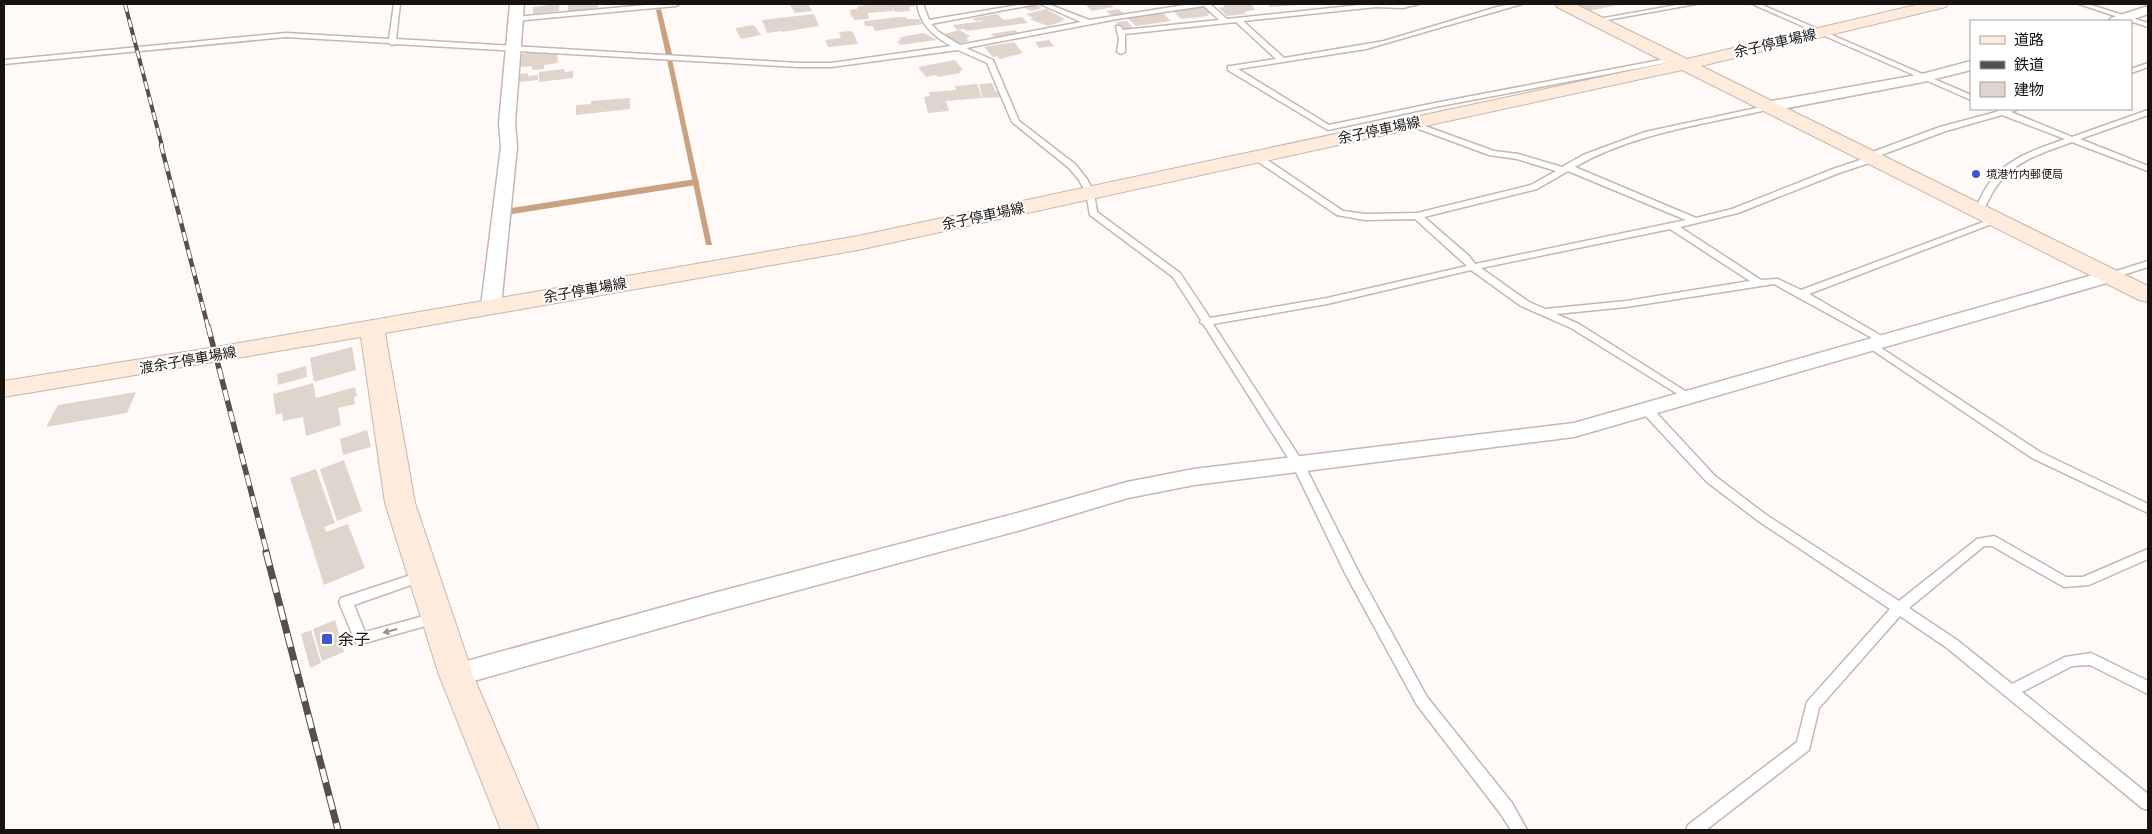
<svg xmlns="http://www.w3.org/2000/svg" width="2152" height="834" font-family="Quicksand,'Noto Sans JP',sans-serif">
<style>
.water{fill:#c9a282}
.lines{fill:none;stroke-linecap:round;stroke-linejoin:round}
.stream{stroke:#c9a282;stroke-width:6}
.building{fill:#e0d5cd}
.lane-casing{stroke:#c2b8b0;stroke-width:3}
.street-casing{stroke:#c2b8b0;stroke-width:3}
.secondary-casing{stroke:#c2b8b0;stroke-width:2}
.lane{fill:#fff;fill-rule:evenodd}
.street{fill:#fff;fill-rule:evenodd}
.secondary{fill:#feebdb;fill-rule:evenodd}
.rail-far3-casing{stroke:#54504d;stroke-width:4}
.rail-far2-casing{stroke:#54504d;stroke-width:4.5}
.rail-far1-casing{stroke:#54504d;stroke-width:5.5}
.rail-casing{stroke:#54504d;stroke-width:7}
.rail-far3{stroke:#fff;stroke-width:2.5;stroke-dasharray:8;stroke-linecap:butt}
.rail-far2{stroke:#fff;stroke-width:3;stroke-dasharray:9;stroke-linecap:butt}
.rail-far1{stroke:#fff;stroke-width:4;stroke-dasharray:11;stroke-linecap:butt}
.rail{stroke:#fff;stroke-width:5;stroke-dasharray:14;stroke-linecap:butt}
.oneway{fill:#969593}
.poi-dot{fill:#4255c9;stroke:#fff;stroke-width:2}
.labels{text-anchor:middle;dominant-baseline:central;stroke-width:4;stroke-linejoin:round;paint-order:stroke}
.far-poi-label{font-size:11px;fill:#161310;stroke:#fff;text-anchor:start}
.street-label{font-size:14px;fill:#161310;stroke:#fff}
.near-poi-label{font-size:16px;fill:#161310;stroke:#fff;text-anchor:start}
</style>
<rect width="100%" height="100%" fill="#fffaf7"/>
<!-- water -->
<path class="water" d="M 661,9 L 672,54 L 666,55 L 656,10 Z
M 672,59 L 712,245 L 706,245 L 667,60 Z"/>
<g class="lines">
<!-- stream -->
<path class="stream" d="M 512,211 L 696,182"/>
</g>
<!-- building -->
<path class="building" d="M 559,4 L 559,11 L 533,14 L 533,7 Z
M 568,4 L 598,4 L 598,8 L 568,12 Z
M 808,4 L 812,11 L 795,13 L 790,5 Z
M 880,4 L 881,7 L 881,4 L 915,4 L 915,6 L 909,7 L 910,11 L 897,12 L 894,11 L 892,6 L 893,11 L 868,13 L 869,19 L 854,20 L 853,16 L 851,17 L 850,10 L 857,9 L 858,6 Z
M 1035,4 L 1042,8 L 1031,11 L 1023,7 Z
M 1085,4 L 1110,4 L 1114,7 L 1092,11 Z
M 1223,4 L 1251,4 L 1255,10 L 1244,12 L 1246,14 L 1227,16 L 1219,8 L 1225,7 Z
M 1267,4 L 1298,4 L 1299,5 L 1270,7 Z
M 1574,4 L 1616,4 L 1618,5 L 1589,11 Z
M 1204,7 L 1211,14 L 1207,14 L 1209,16 L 1181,19 L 1173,11 Z
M 1046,9 L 1065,19 L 1061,20 L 1064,21 L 1048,26 L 1029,19 L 1033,18 L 1026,14 Z
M 1118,9 L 1125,14 L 1112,16 L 1106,11 Z
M 1162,12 L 1171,21 L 1136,26 L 1127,18 L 1144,13 L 1146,15 Z
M 814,14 L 819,26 L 782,32 L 781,31 L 767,33 L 762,20 Z
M 997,14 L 1004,20 L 1022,17 L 1028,23 L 966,31 L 964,29 L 957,30 L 953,25 L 983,21 L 981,20 L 975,21 L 973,18 Z
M 900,17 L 906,17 L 907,21 L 907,19 L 919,19 L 923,24 L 875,31 L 873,26 L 865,26 L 864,21 Z
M 1127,21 L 1135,30 L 1123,31 L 1116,22 Z
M 754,25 L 761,35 L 741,39 L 735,28 Z
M 959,30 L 970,36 L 966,39 L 969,40 L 968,41 L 959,44 L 944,34 Z
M 1015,30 L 1020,35 L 996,39 L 991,34 Z
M 850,31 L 853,32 L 858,44 L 828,47 L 825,40 L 841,38 L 839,32 Z
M 924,33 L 937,40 L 900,45 L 897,41 L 901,40 L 899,38 L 906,36 Z
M 1049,40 L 1054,46 L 1039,48 L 1035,42 Z
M 1014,42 L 1023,53 L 1000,59 L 997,56 L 993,57 L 984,47 Z
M 533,52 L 557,54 L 558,63 L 544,65 L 544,69 L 532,70 L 532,66 L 521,67 L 522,54 Z
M 955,60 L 963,70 L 959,71 L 961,73 L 938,77 L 936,75 L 926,77 L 918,67 Z
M 564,69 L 565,72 L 573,71 L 573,78 L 539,82 L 539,72 Z
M 528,73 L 528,76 L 538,75 L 538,80 L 520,82 L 520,74 Z
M 992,83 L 995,91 L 1001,91 L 1004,97 L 983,98 L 979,84 Z
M 977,84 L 982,98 L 946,101 L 949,111 L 928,113 L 924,97 L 930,96 L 929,92 L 956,90 L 955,86 Z
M 630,98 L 630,109 L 576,115 L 576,105 L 591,104 L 591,101 Z
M 352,347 L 356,370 L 314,382 L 310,358 Z
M 306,366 L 307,377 L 278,385 L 277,374 Z
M 313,383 L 316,398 L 355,387 L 357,396 L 354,397 L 355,404 L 338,408 L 341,425 L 306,436 L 303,417 L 283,421 L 282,413 L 276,415 L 273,394 Z
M 136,392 L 127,413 L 46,427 L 58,405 Z
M 367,430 L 371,447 L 343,455 L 340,439 Z
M 344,460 L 362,511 L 337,521 L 320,469 Z
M 316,469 L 335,523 L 324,527 L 326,532 L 348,524 L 365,568 L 324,585 L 290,478 Z
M 335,620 L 344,652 L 322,661 L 313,629 Z
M 311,630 L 321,663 L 310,668 L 301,634 Z"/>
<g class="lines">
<!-- lane casing -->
<g class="lane-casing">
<path id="lane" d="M 394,4 L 400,4 L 396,39 L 798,63 L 831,63 L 951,46 C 933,36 920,24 917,4 L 923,4 L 929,20 L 1024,4 L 1037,4 L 931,24 L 939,32 L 960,45 L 1081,22 L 1040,4 L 1048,4 L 1089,20 L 1191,4 L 1210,4 L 1227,19 L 1369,4 L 1419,4 L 1403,8 L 1376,7 L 1243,21 L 1284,58 L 1384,41 L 1497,7 L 1512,4 L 1522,4 L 1366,49 L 1238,69 L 1329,125 L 1435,103 L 1676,57 L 1680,59 L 1676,61 L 1435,107 L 1328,130 L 1228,70 L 1228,66 L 1231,66 L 1276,59 L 1236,22 L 1125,34 L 1125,52 L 1121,54 L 1117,52 L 1119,39 L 1116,26 L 1120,26 L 1123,30 L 1219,20 L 1204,6 L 1117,19 L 966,48 L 993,60 L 1019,121 L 1075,164 L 1087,179 L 1094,193 L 1097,212 L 1180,273 L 1210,318 L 1327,298 L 1467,266 L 1415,219 L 1365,220 L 1337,215 L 1254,159 L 1254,155 L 1260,155 L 1343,211 L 1365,214 L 1417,213 L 1531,185 L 1556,171 L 1517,159 L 1489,155 L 1408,125 L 1407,123 L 1411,121 L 1494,151 L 1518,154 L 1562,167 L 1583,155 L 1645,132 L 1775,104 L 1775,108 C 1708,124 1635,132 1575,167 L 1696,218 L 1732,209 L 1833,169 L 1872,156 L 1875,151 L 1940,127 L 1996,112 L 2000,109 L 2018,109 L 2011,112 L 2072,137 L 2148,110 L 2148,115 L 2080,139 L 2148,166 L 2148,171 L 2072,142 C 2045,152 2016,160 1998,184 C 1991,193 1988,203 1982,212 L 1976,212 L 1975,210 C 1979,201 1984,190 1990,182 C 2009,157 2037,149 2065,139 L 2002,115 L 1946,131 L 1881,155 L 1878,160 L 1839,173 L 1738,213 L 1680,227 L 1761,280 L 1778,279 L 1801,290 L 1994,218 L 1997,217 L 2002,220 L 1809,294 L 1887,339 L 1888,341 L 1887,343 L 1883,344 L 1774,284 L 1626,307 L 1556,314 L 1579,324 L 1693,396 L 1695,398 L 1689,401 L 1571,328 L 1521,306 L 1471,270 L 1327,304 L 1213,324 L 1304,464 L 1360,575 L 1427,697 L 1512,803 L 1527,830 L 1511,830 L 1500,813 L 1417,705 L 1346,575 L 1292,464 L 1204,325 L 1200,322 L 1201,320 L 1173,277 L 1090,215 L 1086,193 L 1079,180 L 1069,168 L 1012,122 L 987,63 L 958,50 L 831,67 L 798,67 L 395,44 L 392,45 L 389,43 L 286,37 L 4,64 L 4,60 L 286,33 L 389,39 ZM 1568,171 L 1686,220 L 1475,264 L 1469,256 L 1424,217 L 1537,189 ZM 1670,229 L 1750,281 L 1626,301 L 1545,309 L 1529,302 L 1481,268 Z
M 657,4 L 679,4 L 676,6 L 515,21 L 512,19 L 515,17 Z
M 1682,4 L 1696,4 L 1596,22 L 1593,20 Z
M 1752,4 L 1760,4 L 1971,95 L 1971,100 Z
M 2079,4 L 2088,4 L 2148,23 L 2148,27 Z
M 2148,63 L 2148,67 L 2131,73 L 2131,69 Z
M 2148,261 L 2148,267 L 2110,279 L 2105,276 L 2107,274 Z
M 1872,342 L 2040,452 L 2148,504 L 2148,513 L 2032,458 L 1868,347 L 1867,345 Z
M 1647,406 L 1651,407 L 1715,476 L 1765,514 L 1899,601 L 1977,539 L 1994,536 L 1998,538 L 2066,577 L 2083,577 L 2148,549 L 2148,559 L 2089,585 L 2064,587 L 1992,546 L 1984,546 L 1909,608 L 1957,640 L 2012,684 L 2065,657 L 2091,653 L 2148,681 L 2148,694 L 2090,665 L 2072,666 L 2022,692 L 2148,794 L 2148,810 L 2142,808 L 1947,648 L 1900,616 L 1819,708 L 1809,750 L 1706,830 L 1686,830 L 1688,825 L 1797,742 L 1807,702 L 1890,609 L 1757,520 L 1707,482 L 1643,413 L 1641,410 Z
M 423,571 L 428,573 L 430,576 L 428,579 L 354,605 L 365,632 L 435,613 L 440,614 L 442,618 L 440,622 L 361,644 L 356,643 L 339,602 L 341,598 Z"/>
</g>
<!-- street casing -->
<g class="street-casing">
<path id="street" d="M 510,4 L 524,4 L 515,123 L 517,147 L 501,306 L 498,310 L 491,312 L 484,310 L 481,306 L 501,147 L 499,123 Z
M 2148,6 L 2148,14 L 2128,21 L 2109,21 L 2111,18 Z
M 1971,61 L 1971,70 L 1923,82 L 1772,111 L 1767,109 L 1764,106 L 1767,103 L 1772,101 L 1922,74 Z
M 2110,270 L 2117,272 L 2120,276 L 2117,280 L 1574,437 L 1194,485 L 1128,498 L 1021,530 L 710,614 L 456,686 L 446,683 L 442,675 L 446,667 L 456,664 L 710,594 L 1021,512 L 1127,482 L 1194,469 L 1574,423 Z"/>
</g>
<!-- secondary casing -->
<g class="secondary-casing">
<path id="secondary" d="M 1555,4 L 1575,4 L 1687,59 L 1920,4 L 1948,4 L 1946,7 L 1701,66 L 2148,286 L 2148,302 L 2139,300 L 1682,70 L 858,250 L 385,333 L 415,503 L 473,675 L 539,830 L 501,830 L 439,675 L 385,503 L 361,337 L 4,397 L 4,381 L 216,347 L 858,236 L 1667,63 L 1557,7 Z"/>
</g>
<!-- lane -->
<use href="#lane" class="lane"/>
<!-- street -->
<use href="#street" class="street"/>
<!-- secondary -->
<use href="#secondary" class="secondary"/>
<!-- rail-far3 casing -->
<g class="rail-far3-casing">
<path id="rail-far3" d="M 125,4 L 162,146"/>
</g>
<!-- rail-far2 casing -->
<g class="rail-far2-casing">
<path id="rail-far2" d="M 161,145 L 208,327"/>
</g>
<!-- rail-far1 casing -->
<g class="rail-far1-casing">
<path id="rail-far1" d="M 208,326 L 267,553"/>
</g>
<!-- rail casing -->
<g class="rail-casing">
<path id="rail" d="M 266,552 L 338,830"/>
</g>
<!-- rail-far3 -->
<use href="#rail-far3" class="rail-far3"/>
<!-- rail-far2 -->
<use href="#rail-far2" class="rail-far2"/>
<!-- rail-far1 -->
<use href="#rail-far1" class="rail-far1"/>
<!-- rail -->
<use href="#rail" class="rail"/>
</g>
<!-- one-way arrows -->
<defs><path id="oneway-solid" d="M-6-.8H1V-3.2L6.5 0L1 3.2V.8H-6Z" transform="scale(1.25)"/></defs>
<use class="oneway" href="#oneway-solid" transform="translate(390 631) rotate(165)"/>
<!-- markers -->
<g class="poi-dot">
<circle cx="1976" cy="174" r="5"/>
<rect x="321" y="633" width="12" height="12" rx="2.5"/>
</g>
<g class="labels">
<!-- far-poi labels -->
<g class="far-poi-label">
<text x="1986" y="174">境港竹内郵便局</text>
</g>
<!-- street labels -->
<g class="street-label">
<text transform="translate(1775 43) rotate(-13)">余子停車場線</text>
<text transform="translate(1379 130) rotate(-12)">余子停車場線</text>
<text transform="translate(983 216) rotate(-12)">余子停車場線</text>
<text transform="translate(585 290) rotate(-10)">余子停車場線</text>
<text transform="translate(188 360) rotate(-10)">渡余子停車場線</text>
</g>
<!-- near-poi labels -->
<g class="near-poi-label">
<text x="338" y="639">余子</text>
</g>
</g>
<!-- border -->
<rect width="2152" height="834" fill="none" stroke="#161310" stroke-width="10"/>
<!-- legend -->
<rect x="1970" y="20" width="162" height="90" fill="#ffffff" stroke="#a2a19f"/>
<rect x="1980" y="36" width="25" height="8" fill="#feebdb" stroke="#a2a19f"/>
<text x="2014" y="45" font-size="15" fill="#161310">道路</text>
<rect x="1980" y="61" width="25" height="8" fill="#54504d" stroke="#a2a19f"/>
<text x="2014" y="70" font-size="15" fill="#161310">鉄道</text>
<rect x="1980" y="82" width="25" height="15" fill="#e0d5cd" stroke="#a2a19f"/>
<text x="2014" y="95" font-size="15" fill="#161310">建物</text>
</svg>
